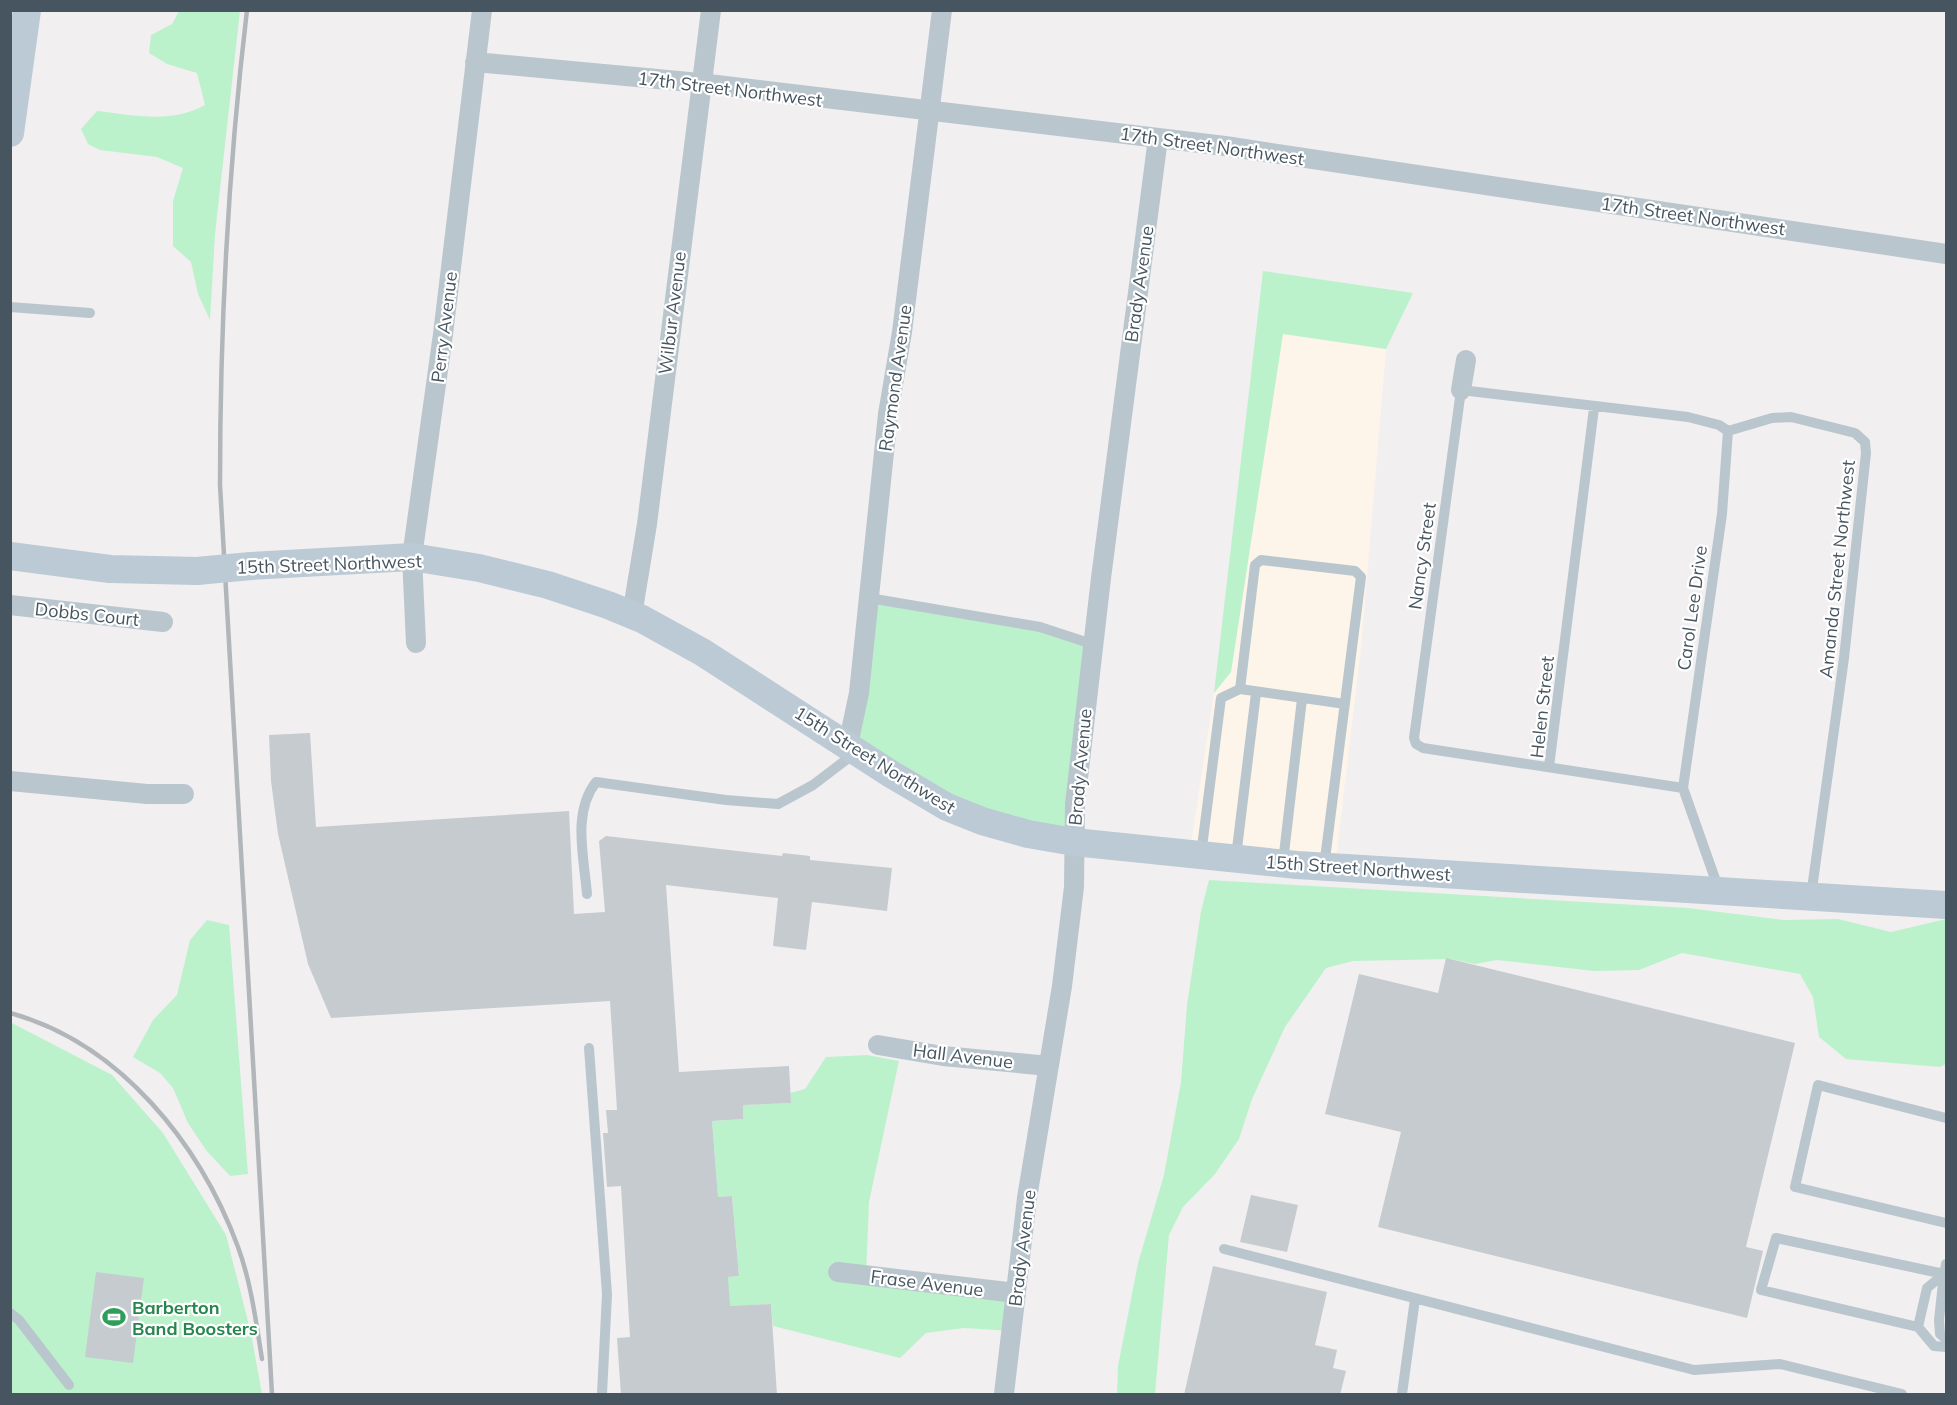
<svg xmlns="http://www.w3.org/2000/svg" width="1957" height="1405" font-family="Mulish,sans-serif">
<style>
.commercial{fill:#fdf5e9}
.green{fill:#bbf2cc}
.building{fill:#c6cbd0}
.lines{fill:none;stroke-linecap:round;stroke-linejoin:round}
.lane{stroke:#bac6cd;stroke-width:10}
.street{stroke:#bac6cd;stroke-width:20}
.secondary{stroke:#bccad5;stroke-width:28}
.rail{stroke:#b1b6ba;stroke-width:4.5}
.secondary-bridge{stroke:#bccad5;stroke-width:28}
.labels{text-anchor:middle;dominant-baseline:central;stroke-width:4.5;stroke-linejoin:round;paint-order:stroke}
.street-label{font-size:18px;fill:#46555f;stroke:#fff}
.leisure-label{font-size:18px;font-weight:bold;fill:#27864d;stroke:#fff;text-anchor:start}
</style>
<rect width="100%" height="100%" fill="#f2eff0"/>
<!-- commercial -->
<path class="commercial" d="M 1283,333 L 1386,349 L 1361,648 L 1336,859 L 1190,850 L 1214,693 L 1231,672 Z"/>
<!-- green -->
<path class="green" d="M 179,11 L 240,11 L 215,234 L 210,320 L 198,294 L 191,262 L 173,246 L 173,201 L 183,168 L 157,157 L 100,150 L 88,144 L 81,129 L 97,111 C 134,115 171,124 205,105 L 197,73 L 167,64 L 149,53 L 151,35 L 172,24 Z
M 1263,271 L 1413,293 L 1386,349 L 1283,334 L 1231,672 L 1214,693 Z
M 875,604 L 1038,631 L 1092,648 L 1068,835 L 983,816 L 853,745 Z
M 1209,880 L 1688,908 L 1784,920 L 1838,919 L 1891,932 L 1946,919 L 1946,1064 L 1940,1067 L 1846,1059 L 1819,1037 L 1813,997 L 1800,974 L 1682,953 L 1639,970 L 1594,971 L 1497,960 L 1475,964 L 1450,959 L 1353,961 L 1326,968 L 1285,1027 L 1252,1099 L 1239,1139 L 1215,1174 L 1183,1207 L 1169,1235 L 1155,1394 L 1117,1394 L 1118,1366 L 1138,1263 L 1164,1175 L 1181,1082 L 1187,1005 L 1201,911 Z
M 207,920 L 229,925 L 248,1174 L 230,1176 L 206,1150 L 188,1123 L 173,1088 L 160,1073 L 133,1057 L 153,1020 L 177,995 L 190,940 Z
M 10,1022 L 112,1075 L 163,1133 L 226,1235 L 251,1333 L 262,1394 L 11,1394 Z
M 867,1055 L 899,1061 L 869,1202 L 866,1276 L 1016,1293 L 1012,1331 L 964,1328 L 926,1333 L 900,1358 L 773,1326 L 771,1304 L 730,1306 L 724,1277 L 739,1276 L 732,1196 L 718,1197 L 712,1121 L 743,1119 L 743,1105 L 791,1103 L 790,1093 L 805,1089 L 826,1057 Z"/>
<!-- building -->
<path class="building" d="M 310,733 L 316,827 L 569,811 L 574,914 L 605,912 L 599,841 L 606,836 L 782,856 L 783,853 L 810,856 L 810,860 L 892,868 L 887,911 L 812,902 L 806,950 L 773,946 L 778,898 L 666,885 L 679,1072 L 789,1066 L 791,1103 L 743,1105 L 743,1119 L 712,1121 L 718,1197 L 732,1196 L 739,1276 L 728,1277 L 730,1306 L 771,1304 L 777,1395 L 621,1395 L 617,1338 L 630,1337 L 621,1186 L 607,1187 L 603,1133 L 608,1133 L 606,1110 L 617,1110 L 610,1001 L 331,1018 L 308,964 L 278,834 L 271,781 L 269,735 Z
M 1446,958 L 1795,1043 L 1746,1247 L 1763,1251 L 1747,1318 L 1378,1227 L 1401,1132 L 1325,1114 L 1359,974 L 1438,993 Z
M 1251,1195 L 1298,1205 L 1287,1252 L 1240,1242 Z
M 1213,1266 L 1327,1292 L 1315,1345 L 1337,1350 L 1333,1368 L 1346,1371 L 1340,1395 L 1184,1395 Z
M 96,1272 L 144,1278 L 133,1363 L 85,1357 Z"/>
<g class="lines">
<!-- lane -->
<path class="lane" d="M 10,307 L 90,313
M 1728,431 L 1772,418 L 1791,417 L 1855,433 L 1865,442 L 1866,453 L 1844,658 L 1811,896
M 869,598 L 1040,627 L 1095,645
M 1240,689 L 1255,565 L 1261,560 L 1355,571 L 1361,577 L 1324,867
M 1549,767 L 1594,408
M 1683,788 L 1423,748 L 1416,744 L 1414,738 L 1461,390 L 1688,417 L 1719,425 L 1728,431
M 1201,855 L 1221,698 L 1240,689 L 1345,704
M 1236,857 L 1256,693
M 1283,862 L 1302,699
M 1719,890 L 1683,788 L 1722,514 L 1728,431
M 587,894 C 584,857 572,813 596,782 L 726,800 L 778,804 L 813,785 L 855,753
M 589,1048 L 607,1294 L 602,1394
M 1946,1118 L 1818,1085 L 1795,1187 L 1946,1223
M 1224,1249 L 1694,1370 L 1780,1364 L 1902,1394
M 1946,1264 L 1944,1274 L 1776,1238 L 1761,1290 L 1918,1327 L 1934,1346 L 1946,1347
M 1944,1274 L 1939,1320 L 1940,1334 L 1946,1339
M 10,1313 L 19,1320 L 69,1385
M 1918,1327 L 1927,1288 L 1944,1274
M 1402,1394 L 1415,1299"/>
<!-- street -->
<path class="street" d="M 475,62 L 700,83 L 1225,146 L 1946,254
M 1461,390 L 1466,360
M 10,605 L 163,622
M 632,615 L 647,524 L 711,10
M 416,643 L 412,557 L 443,334 L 482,10
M 848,745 L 859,693 L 888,414 L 902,332 L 942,10
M 10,781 L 147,794 L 184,794
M 878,1045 L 943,1056 L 1049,1066
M 838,1272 L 1016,1293
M 1004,1394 L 1027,1198 L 1062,986 L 1074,887 L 1075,804 L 1101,578 L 1158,138"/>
<!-- secondary -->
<path class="secondary" d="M 10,133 L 27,10
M 10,556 L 110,569 L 197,571
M 251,566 L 412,557 L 479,568 L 548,585 L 608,605 L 642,619 L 702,652 L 891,774 L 947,807 L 982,821 L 1028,834 L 1074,842 L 1297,865 L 1946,905"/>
<!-- rail -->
<path class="rail" d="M 247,10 C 228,169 220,326 220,485 L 272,1394
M 10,1013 C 120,1043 200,1144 238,1247 C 251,1282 256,1322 262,1359"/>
<!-- secondary-bridge -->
<path class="secondary-bridge" d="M 197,571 L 251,566"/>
</g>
<!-- icons -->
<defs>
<g id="stadium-bare" transform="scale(1.8)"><path d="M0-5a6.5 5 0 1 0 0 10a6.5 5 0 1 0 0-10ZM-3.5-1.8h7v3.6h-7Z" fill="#2e9e5b" stroke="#fff" stroke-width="2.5" paint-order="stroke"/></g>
</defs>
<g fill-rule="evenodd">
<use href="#stadium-bare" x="114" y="1317"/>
</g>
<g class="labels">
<!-- street labels -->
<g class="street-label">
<text transform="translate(730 89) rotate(7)">17th Street Northwest</text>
<text transform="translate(1212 146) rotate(8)">17th Street Northwest</text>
<text transform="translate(1693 216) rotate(8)">17th Street Northwest</text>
<text transform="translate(1139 284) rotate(-82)">Brady Avenue</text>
<text transform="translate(672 313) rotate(-83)">Wilbur Avenue</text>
<text transform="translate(444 327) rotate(-83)">Perry Avenue</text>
<text transform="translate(895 378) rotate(-82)">Raymond Avenue</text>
<text transform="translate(1422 556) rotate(-82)">Nancy Street</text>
<text transform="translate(329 564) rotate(-2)">15th Street Northwest</text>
<text transform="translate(1837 569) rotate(-84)">Amanda Street Northwest</text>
<text transform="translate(1692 608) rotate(-82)">Carol Lee Drive</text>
<text transform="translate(87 614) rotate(6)">Dobbs Court</text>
<text transform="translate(1542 707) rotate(-84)">Helen Street</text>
<text transform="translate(875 760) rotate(32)">15th Street Northwest</text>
<text transform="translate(1080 767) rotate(-85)">Brady Avenue</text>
<text transform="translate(1358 868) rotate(4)">15th Street Northwest</text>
<text transform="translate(963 1056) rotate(7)">Hall Avenue</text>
<text transform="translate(1022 1248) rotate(-83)">Brady Avenue</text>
<text transform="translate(927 1283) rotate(7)">Frase Avenue</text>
</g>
<!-- leisure labels -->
<g class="leisure-label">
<text x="132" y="1307">Barberton<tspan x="132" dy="21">Band Boosters</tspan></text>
</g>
</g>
<!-- border -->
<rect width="1957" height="1405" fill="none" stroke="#46555f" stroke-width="24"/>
</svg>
